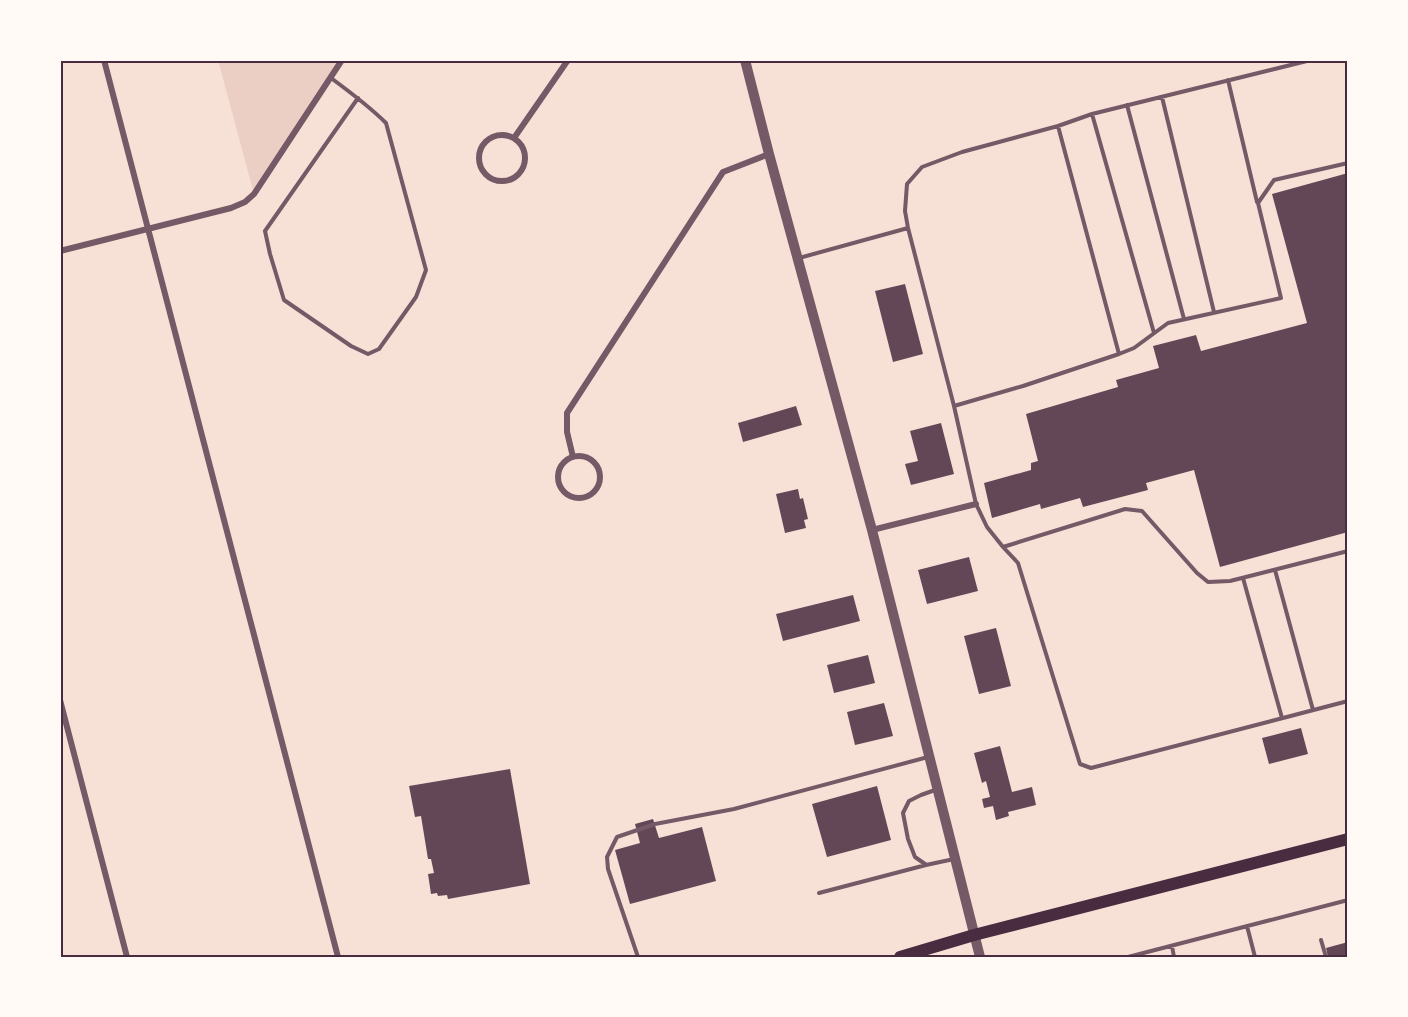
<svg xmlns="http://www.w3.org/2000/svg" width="1408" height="1017" font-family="Raleway,sans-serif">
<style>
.green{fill:#ebcfc5}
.building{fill:#644757}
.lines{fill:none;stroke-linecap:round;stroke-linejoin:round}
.service{stroke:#755966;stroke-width:4}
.minor{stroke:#755966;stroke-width:6}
.tertiary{stroke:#755966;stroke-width:10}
.primary{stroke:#4a2c40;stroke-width:12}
.neatline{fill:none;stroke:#4a2c40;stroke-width:2}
</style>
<rect width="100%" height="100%" fill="#f7e1d7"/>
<!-- green -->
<path class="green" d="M 218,60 L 342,60 L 254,194 Z"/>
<!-- building -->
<path class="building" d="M 1348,173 L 1348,532 L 1220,567 L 1194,470 L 1146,483 L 1148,490 L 1083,507 L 1080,498 L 1041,509 L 1040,504 L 992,518 L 984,483 L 1031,470 L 1031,463 L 1038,461 L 1026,414 L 1118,387 L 1116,380 L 1159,368 L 1153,346 L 1196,335 L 1201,351 L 1307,323 L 1272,194 Z
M 905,284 L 923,354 L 893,362 L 875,291 Z
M 796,406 L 802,425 L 743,442 L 738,423 Z
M 941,423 L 954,474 L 911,485 L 905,464 L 918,461 L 910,431 Z
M 798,489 L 800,499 L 803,498 L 808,519 L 804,520 L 806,528 L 785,533 L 776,494 Z
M 969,557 L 978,591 L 927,604 L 918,570 Z
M 853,595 L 860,621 L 783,641 L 776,614 Z
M 996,628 L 1011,686 L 979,694 L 964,636 Z
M 868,655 L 875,683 L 834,693 L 827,665 Z
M 884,703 L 893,736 L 855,745 L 847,712 Z
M 1301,728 L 1308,754 L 1269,764 L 1262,738 Z
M 1000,746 L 1012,792 L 1032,787 L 1036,805 L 1008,812 L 1009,816 L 996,820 L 993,806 L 984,808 L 982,799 L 990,797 L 986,781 L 982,783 L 974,753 Z
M 510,769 L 530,884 L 448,899 L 447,895 L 438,896 L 437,893 L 431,894 L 428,874 L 434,873 L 431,859 L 428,859 L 421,816 L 415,817 L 409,786 Z
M 877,786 L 891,840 L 827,857 L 812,804 Z
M 653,819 L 659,838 L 702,827 L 716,881 L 630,904 L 615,850 L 640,843 L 635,824 Z
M 1348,942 L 1348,957 L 1328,957 L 1326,948 Z"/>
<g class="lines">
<!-- service -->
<path class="service" d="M 331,78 C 350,92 369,106 386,123 L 426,270 L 416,297 L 379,349 L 368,354 L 351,346 L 284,300 L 270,254 L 265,231 L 358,98
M 1228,80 L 1257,202
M 1162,97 L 1214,312
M 1127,105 L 1184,319
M 1092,114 L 1154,333
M 1058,126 L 1119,354
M 1348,163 L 1274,180 L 1258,203 L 1281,298 L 1168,323 L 1134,348 L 1119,354 L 1023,386 L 954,406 L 976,504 L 987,527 L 1003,547 L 1018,563 L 1080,764 L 1091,768 L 1348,701
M 908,228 L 905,211 L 907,184 L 922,167 L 962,152 L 1058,126 L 1092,114 L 1311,60
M 799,258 L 908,228 L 954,406
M 1003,547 L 1125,509 L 1142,511 L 1197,573 L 1208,582 L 1230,581 L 1348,551
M 1275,570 L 1313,710
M 1243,578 L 1282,718
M 925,864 L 915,857 L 908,839 L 903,813 L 909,801 L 921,795 L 935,790
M 819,893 L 926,865 L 954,859
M 1247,926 L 1255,957
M 1321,940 L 1326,957
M 1172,946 L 1174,957
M 638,957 L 608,869 L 607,857 L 617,837 L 655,824 L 734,809 L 928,757
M 1128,957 L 1348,900"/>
<!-- minor -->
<path class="minor" d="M 104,60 L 338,957
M479 158a23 23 0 1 1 46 0a23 23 0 1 1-46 0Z
M 514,138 L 568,60
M 60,251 L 231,208 L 245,202 L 254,194 L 342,60
M558 477a21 21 0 1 1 42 0a21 21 0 1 1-42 0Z
M 573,457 L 567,432 L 567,413 L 723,172 L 769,154
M 872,530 L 976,504
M 60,700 L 127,957"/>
<!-- tertiary -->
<path class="tertiary" d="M 745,60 L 769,154 L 872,530 L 980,957"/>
<!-- primary -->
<path class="primary" d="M 900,957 L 974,935 L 1348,839"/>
</g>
<!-- border -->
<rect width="1408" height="1017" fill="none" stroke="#fffaf5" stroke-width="123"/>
<rect x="62" y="62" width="1284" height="894" class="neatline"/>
</svg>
